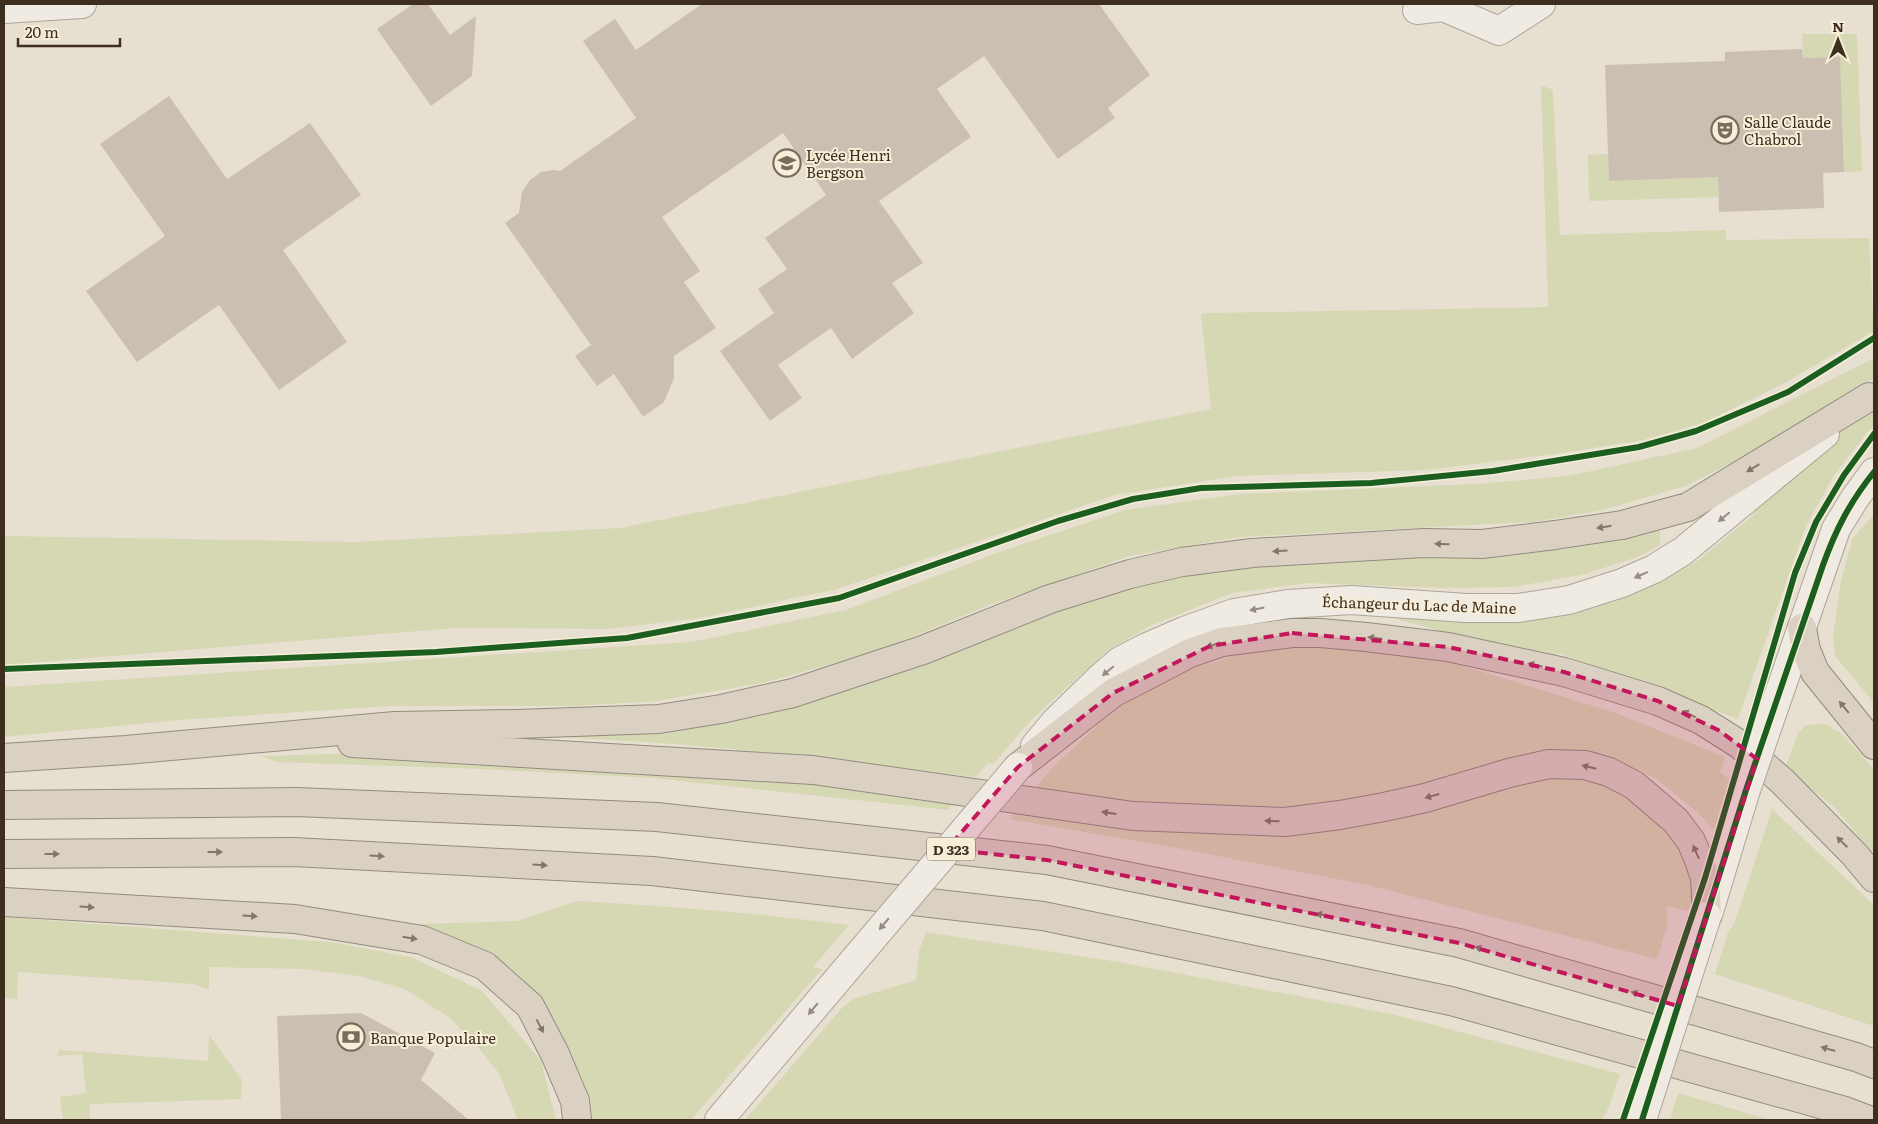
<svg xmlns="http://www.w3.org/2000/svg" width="1878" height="1124" font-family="Literata,serif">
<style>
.green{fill:#d6d7b3}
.building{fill:#cbbfb2}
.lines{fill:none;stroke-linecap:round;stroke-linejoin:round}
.minor-casing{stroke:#ada599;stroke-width:30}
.highway-casing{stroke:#928b80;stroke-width:30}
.minor{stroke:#efebe3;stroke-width:28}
.highway{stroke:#dad1c2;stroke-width:28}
.minor-bridge-casing{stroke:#ada599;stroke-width:30;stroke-linecap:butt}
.minor-bridge{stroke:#efebe3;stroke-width:28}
.cycleway-casing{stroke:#f7eed8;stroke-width:9}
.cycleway{stroke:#1b5e20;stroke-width:6}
.oneway{fill:#847769}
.oneway2{fill:#968c82}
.marked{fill:#c2185b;fill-opacity:0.2;stroke:#c2185b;stroke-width:4;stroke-dasharray:10 6;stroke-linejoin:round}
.labels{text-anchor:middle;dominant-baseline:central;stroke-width:4;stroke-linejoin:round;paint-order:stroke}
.shield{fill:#f7eed8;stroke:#756857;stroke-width:1}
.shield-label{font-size:14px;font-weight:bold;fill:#3d2e20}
.poi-label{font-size:15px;fill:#3d2e20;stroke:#f7eed8;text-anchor:start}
.street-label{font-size:15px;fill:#3d2e20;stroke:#f7eed8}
</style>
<rect width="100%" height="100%" fill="#e7e0d1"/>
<!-- green -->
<path class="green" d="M 1802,34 L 1857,34 L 1862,171 L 1844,172 L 1840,57 L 1803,58 Z
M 1541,85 L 1553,90 L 1560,235 L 1726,230 L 1726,240 L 1869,238 L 1874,331 L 1781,385 L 1703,423 L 1643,440 L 1562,453 L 1426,470 L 1236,476 L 1115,495 L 834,590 L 698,618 L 608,629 L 456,628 L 4,665 L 4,536 L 354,542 L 620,528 L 1211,409 L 1201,314 L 1209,313 L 1548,307 Z
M 1608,154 L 1609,181 L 1718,177 L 1718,197 L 1589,201 L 1588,155 Z
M 1874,358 L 1874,378 L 1777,440 L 1686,486 L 1603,510 L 1533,522 L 1240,537 L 1130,556 L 990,605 L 878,651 L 763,683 L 657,701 L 574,706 L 390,706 L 179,720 L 4,737 L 4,687 L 691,642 L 846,610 L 1002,551 L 1125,510 L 1240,494 L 1476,484 L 1568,476 L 1697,448 Z
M 1874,403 L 1874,424 L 1834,475 L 1806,526 L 1738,719 L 1558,653 L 1548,661 L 1393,618 L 1453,621 L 1539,618 L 1612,602 L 1696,562 L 1750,518 L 1781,479 L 1818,444 Z
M 1874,514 L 1874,703 L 1835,656 L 1833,636 L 1841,580 L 1853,538 Z
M 1654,527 L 1660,532 L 1660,545 L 1637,557 L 1582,575 L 1513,587 L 1443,588 L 1308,583 L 1232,593 L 1150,626 L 1107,651 L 1032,719 L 993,764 L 988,763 L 976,777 L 797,755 L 675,744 L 560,737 L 624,734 L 1147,580 L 1236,563 Z
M 1264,647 L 1350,647 L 1440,659 L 1613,712 L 1725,757 L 1720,772 L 1729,779 L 1714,830 L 1697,812 L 1657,779 L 1610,756 L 1565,750 L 1518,756 L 1452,777 L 1382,795 L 1298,807 L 1212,808 L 1142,803 L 1035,789 L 1050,770 L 1114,710 L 1180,672 Z
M 1825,724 L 1841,733 L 1874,769 L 1874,854 L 1833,806 L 1785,769 L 1798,733 L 1806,725 Z
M 401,752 L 695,769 L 957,799 L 948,810 L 653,778 L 480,769 L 276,762 L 262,756 Z
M 1540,775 C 1565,775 1589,774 1612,786 C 1654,807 1706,861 1688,911 L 1667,906 L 1667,926 L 1657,959 L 1368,885 L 1177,848 L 1010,819 L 1020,807 L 1214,830 Z
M 1772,809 L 1874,905 L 1874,1026 L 1715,974 L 1728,932 L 1734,924 Z
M 577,901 C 668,906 759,913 849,925 L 813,967 L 822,969 L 691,1120 L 589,1120 L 583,1089 L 563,1039 L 530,990 L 493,959 L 442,933 L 420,924 L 517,921 Z
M 4,917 L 330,942 L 411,957 L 482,991 L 541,1061 L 556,1120 L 518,1120 L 499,1073 L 476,1045 L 450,1018 L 405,989 L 359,976 L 302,969 L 209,967 L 209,990 L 194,984 L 18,972 L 17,999 L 4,998 Z
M 926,932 L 1118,962 L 1392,1014 L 1620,1074 L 1609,1107 L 1602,1120 L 745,1120 L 842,1008 L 853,999 L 916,980 L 919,951 Z
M 209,1035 L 242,1080 L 241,1099 L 90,1104 L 90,1120 L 63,1120 L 60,1097 L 86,1093 L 82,1054 L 57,1056 L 59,1050 L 208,1061 Z
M 1678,1093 L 1771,1120 L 1670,1120 Z"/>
<!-- building -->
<path class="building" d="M 413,4 L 428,4 L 450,35 L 476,16 L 472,76 L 431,106 L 377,29 Z
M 702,4 L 1099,4 L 1150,75 L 1108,108 L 1115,118 L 1058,159 L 984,56 L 937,89 L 971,137 L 879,201 L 923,263 L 892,283 L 914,313 L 852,359 L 831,328 L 778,365 L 802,398 L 770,421 L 720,351 L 774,313 L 758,289 L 787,269 L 765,238 L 826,195 L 783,133 L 662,217 L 700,271 L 684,282 L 716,328 L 674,356 L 674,378 L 664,402 L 643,417 L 614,374 L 597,386 L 575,356 L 591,345 L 505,223 L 519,213 L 522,192 L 530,180 L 541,172 L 554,170 L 560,171 L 636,118 L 583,41 L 615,19 L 636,50 Z
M 1802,49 L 1803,58 L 1840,57 L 1844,172 L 1823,173 L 1824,208 L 1719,212 L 1718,177 L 1609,181 L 1605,65 L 1725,61 L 1725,52 Z
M 169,96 L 227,179 L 310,123 L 361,195 L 283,250 L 347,342 L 279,390 L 219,305 L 137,362 L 86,291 L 165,236 L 100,144 Z
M 361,1013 L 435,1053 L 421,1080 L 469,1120 L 281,1120 L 277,1016 Z"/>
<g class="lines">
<!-- minor casing -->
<g class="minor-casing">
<path id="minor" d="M 4,9 L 82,4
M 1417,10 L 1443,7 L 1499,31 L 1541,4
M 1765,734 L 1836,529 L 1855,498 L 1874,472
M 1035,746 L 1055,722 L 1099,679 L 1120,661 L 1147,647 L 1184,631 L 1234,613 L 1288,604 L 1351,600 L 1466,608 L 1518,608 L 1569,600 L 1622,583 L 1654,569 L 1683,551 L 1825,434
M 1708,915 L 1746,790
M 719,1120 L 844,972"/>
</g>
<!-- highway casing -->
<g class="highway-casing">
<path id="highway" d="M 1802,628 L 1806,650 L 1815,672 L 1874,745
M 352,743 L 813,770 L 1133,816 L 1285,822 L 1340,815 L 1384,807 L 1425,798 L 1509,773 L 1549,764 L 1585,765 L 1609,772 L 1634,785 L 1676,821 L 1691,841 L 1699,860 L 1705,878 L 1707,916
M 4,758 L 126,750 L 395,726 L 517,724 L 659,719 L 721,709 L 793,693 L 923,650 L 1050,599 L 1130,574 L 1182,562 L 1252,553 L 1424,543 L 1482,544 L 1555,535 L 1622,525 L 1688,507 L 1869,397
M 1018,767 L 1113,693 L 1190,653 L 1222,642 L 1292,633 L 1320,633 L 1366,637 L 1448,647 L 1564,672 L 1658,701 L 1701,720 L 1739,744 L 1782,781 L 1854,854 L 1874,878
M 4,805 L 297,802 L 657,817 L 1047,860 L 1459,943 L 1856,1057 L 1874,1064
M 4,854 L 294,852 L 652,871 L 1043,916 L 1451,1001 L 1845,1111 L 1869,1120
M 4,902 L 295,919 L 422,940 L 485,966 L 530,1006 L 555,1054 L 575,1101 L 577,1120"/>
</g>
<!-- minor -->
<use href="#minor" class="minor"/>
<!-- highway -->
<use href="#highway" class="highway"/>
<!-- minor-bridge casing -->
<g class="minor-bridge-casing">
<path id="minor-bridge" d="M 1746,790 L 1765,734
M 844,972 L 1018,767
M 1642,1120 L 1707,916"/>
</g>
<!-- minor-bridge -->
<use href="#minor-bridge" class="minor-bridge"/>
<!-- cycleway casing -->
<g class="cycleway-casing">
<path id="cycleway" d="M 4,669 L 436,652 L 627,638 L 839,598 L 1058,521 L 1133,499 L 1201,488 L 1371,483 L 1493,471 L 1639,447 L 1696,431 L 1788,392 L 1874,338
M 1623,1120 L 1705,878 L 1795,573 L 1816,522 L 1844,475 L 1874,434
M 1642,1120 L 1746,790 L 1823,565 C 1836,529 1850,502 1874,472"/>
</g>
<!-- cycleway -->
<use href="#cycleway" class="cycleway"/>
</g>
<!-- one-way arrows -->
<defs><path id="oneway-solid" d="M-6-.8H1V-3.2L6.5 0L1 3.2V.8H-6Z" transform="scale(1.25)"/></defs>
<g class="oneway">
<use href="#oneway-solid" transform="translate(1753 468) rotate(149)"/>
<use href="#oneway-solid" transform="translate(1604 527) rotate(171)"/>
<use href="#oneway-solid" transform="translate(1442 544) rotate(-179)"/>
<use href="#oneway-solid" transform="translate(1280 551) rotate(177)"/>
<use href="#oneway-solid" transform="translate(1375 638) rotate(-173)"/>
<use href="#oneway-solid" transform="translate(1213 645) rotate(161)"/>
<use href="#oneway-solid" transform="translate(1535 665) rotate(-168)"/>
<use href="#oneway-solid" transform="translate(1844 707) rotate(-129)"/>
<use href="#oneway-solid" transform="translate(1689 714) rotate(-154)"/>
<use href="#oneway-solid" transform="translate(1589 767) rotate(-167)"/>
<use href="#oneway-solid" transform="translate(1432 796) rotate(164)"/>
<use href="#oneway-solid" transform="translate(1109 813) rotate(-172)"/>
<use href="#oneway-solid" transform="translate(1272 821) rotate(-178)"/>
<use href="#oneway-solid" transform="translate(1842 842) rotate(-135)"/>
<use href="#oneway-solid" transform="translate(215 852)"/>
<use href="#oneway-solid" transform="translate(1696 852) rotate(-114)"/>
<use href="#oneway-solid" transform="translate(52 854)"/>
<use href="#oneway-solid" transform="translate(377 856) rotate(3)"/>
<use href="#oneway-solid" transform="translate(540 865) rotate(3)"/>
<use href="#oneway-solid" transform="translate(87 907) rotate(3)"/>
<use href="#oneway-solid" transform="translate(1323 915) rotate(-169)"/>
<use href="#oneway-solid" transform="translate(250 916) rotate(3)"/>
<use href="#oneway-solid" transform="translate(410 938) rotate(9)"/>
<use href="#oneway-solid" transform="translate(1482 949) rotate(-164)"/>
<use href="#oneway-solid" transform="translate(1638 994) rotate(-164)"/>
<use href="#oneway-solid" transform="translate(540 1026) rotate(62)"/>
<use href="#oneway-solid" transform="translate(1828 1049) rotate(-164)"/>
</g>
<g class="oneway2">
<use href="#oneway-solid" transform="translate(1724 517) rotate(140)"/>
<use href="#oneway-solid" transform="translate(1641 575) rotate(156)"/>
<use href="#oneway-solid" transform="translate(1257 609) rotate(169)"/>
<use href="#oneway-solid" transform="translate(1108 671) rotate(140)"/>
<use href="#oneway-solid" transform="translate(884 924) rotate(130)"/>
<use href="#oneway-solid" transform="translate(813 1009) rotate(130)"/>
</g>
<!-- marked area -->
<path class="marked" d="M 1292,633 L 1448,647 L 1564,672 L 1658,701 L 1720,731 L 1757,759 L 1678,1006 L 1459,943 L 1047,860 L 947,849 L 1018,767 L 1113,693 L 1210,646 Z"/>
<!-- icons -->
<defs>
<g id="theatre-ring" transform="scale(1.4375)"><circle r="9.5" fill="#f7eed8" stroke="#786c5e" stroke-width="1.5"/><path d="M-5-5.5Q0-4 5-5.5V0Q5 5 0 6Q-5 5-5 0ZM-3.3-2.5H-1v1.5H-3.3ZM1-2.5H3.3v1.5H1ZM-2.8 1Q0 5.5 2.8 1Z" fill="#786c5e"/></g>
<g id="school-ring" transform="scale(1.4375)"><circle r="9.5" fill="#f7eed8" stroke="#786c5e" stroke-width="1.5"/><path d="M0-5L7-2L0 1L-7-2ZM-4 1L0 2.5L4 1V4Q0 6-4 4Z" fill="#786c5e"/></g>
<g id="bank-ring" transform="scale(1.4375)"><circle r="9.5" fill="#f7eed8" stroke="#786c5e" stroke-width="1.5"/><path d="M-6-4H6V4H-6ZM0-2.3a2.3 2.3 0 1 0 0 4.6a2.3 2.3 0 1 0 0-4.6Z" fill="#786c5e"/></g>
</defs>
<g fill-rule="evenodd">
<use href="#theatre-ring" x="1725" y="130"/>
<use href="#school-ring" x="787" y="163"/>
<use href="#bank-ring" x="351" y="1037"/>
</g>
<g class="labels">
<!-- shield labels -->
<rect class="shield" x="927" y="837.5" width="48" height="23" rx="4"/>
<g class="shield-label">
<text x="951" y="849">D 323</text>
</g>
<!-- poi labels -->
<g class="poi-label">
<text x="1744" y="121">Salle Claude<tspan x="1744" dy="17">Chabrol</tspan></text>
<text x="806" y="154">Lycée Henri<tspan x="806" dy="17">Bergson</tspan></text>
<text x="370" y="1037">Banque Populaire</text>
</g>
<!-- street labels -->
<g class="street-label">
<text transform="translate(1419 604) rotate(2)">Échangeur du Lac de Maine</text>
</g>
</g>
<!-- border -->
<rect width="1878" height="1124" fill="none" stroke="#3d2e20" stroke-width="10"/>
<!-- north arrow -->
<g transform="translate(1838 40)" stroke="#f7eed8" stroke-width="4" paint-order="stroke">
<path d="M0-4L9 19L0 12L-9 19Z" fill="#3d2e20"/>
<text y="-8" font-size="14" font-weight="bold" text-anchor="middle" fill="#3d2e20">N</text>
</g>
<!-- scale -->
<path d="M18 38v8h102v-8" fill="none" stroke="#3d2e20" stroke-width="2.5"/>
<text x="25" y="38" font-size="15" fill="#3d2e20" stroke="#f7eed8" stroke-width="4" paint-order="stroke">20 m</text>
</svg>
